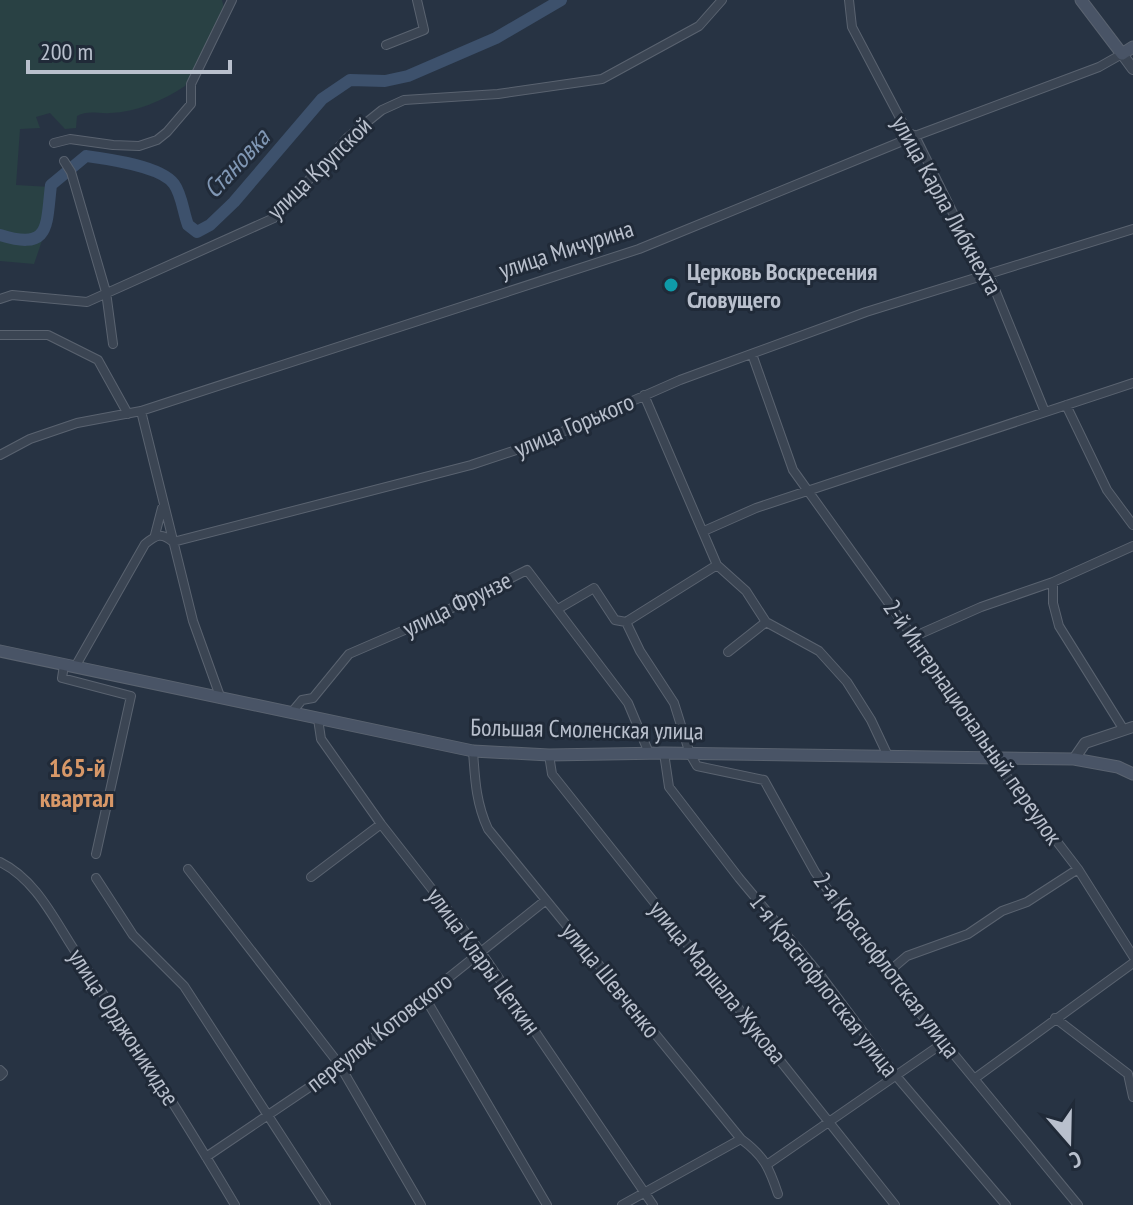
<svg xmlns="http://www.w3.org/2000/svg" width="1133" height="1205" font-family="'PT Sans Narrow',sans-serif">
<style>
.park{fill:#294144}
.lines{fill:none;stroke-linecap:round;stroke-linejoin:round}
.river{stroke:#3d516c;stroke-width:12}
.minor-casing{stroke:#5a6370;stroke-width:10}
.tertiary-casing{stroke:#5a6370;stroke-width:12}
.secondary-casing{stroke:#5a6370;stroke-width:13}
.minor{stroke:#3b4553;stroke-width:8}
.tertiary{stroke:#3b4553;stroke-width:10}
.secondary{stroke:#495466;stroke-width:11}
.culture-dot{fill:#0f9aa8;stroke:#202a38;stroke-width:3}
.labels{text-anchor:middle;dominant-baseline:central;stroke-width:6;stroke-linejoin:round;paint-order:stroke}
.street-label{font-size:24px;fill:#b9c0cd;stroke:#202a38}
.poi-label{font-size:24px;font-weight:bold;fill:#b9c0cd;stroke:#202a38;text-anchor:start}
.water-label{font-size:26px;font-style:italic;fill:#8097b4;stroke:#202a38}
.neighbourhood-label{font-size:26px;font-weight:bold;fill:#d89868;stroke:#202a38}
</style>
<rect width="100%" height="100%" fill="#273343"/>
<!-- park -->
<path class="park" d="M 0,0 L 222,0 L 224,8 L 185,86 C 162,101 137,112 110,113 C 98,114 88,110 77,116 L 76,128 L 65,129 L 50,113 L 36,117 L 40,128 L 20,129 L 16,185 L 51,187 L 45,232 L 34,264 L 0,261 Z"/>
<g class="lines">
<!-- river -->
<path class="river" d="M 0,235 C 51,251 46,226 51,185 L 86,156 C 108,159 161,166 174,184 C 182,195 183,212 188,225 L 197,232 L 210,225 L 234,202 L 322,99 L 350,80 L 385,81 L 408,76 L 496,38 L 561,0"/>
<!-- minor casing -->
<g class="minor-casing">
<path id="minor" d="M 849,0 L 852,27 L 900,118 L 908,132 L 915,136 L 982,272 L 989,275 L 1045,412
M 386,45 L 424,30 L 417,0
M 54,143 L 70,139 L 113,145 L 139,146 L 157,140 L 167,132 L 191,104 L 191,84 L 232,0
M 64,161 L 71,172 L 106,292 L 113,344
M 0,299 L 12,295 L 87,302 L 274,218 L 347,138 L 382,110 L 404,100 L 498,94 L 602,79 L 699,26 L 722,0
M 0,335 L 48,335 L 98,360 L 128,414
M 752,354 L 793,470 L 913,637 L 992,757 L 1078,869 L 1133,956
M 644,395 L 717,565 L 746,591 L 766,622 L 819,651 L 847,682 L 871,720 L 888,756
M 1066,405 L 1107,490 L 1133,525
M 141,411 L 193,621 L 221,699
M 0,455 L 30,439 L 77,423 L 141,411 L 639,249 L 915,136 L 1099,67 L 1122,54
M 704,531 L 756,508 L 1133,383
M 155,535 L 162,508
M 1053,582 L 1053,603 L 1059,626 L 1124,730
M 558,609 L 594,588 L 615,620 L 626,622 L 640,651 L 674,703 L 690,754 L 697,766 L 764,780 L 815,872 L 887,973 L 1078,1205
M 626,622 L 717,565
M 913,637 L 981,607 L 1053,582 L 1133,546
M 728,652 L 766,622
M 64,665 L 62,678 L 131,696 L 96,854
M 75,667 L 145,544 C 156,535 161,532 173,542 L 471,465 L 537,443 L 680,380 L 866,312 L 1133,229
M 292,712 L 302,700 L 313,698 L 349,654 L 430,619 L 527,570 L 628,703 L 649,753
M 318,719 L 321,739 L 381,824 L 481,952 L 653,1205
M 473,751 C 475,780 476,803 488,829 L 741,1139 C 764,1156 769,1167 778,1194
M 664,753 L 669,787 L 739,878 L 821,976 L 897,1077 L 1006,1205
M 549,755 L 552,774 L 895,1205
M 0,862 C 39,881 57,926 81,960 C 134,1041 186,1122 235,1205
M 188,869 L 339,1064 L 421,1205
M 311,877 L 381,824
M 96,878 L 133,935 L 184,986 L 326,1205
M 887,973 L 907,956 L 968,934 L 1002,911 L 1027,902 L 1078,869
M 424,996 L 547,1205
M 1055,1018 L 1128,1074 L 1133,1097
M 0,1070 L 3,1073 L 0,1076
M 974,1079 L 1133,963
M 206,1157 L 323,1078 L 546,900
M 768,1164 L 943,1043
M 622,1205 L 741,1139"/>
</g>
<!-- tertiary casing -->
<g class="tertiary-casing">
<path id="tertiary" d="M 1122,54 L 1133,69
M 1074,759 L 1085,743 L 1133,727"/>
</g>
<!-- secondary casing -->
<g class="secondary-casing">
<path id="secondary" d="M 1081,0 L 1122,54 L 1133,47
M 0,651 L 473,751 L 549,755 L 664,753 L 1074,759 L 1118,767 L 1133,774"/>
</g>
<!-- minor -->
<use href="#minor" class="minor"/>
<!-- tertiary -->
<use href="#tertiary" class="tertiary"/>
<!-- secondary -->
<use href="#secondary" class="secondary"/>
</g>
<!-- markers -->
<circle class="culture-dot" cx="671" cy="285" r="8"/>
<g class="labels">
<!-- street labels -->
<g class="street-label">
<text transform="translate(319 168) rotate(-44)">улица Крупской</text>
<text transform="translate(947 205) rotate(61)">улица Карла Либкнехта</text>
<text transform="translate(566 249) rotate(-18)">улица Мичурина</text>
<text transform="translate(574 425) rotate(-23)">улица Горького</text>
<text transform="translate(457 604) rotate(-26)">улица Фрунзе</text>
<text transform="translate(973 722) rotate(55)">2-й Интернациональный переулок</text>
<text transform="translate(587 729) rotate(1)">Большая Смоленская улица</text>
<text transform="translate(484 961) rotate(54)">улица Клары Цеткин</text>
<text transform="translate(887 965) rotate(53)">2-я Краснофлотская улица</text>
<text transform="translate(611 980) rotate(51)">улица Шевченко</text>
<text transform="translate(718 982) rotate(51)">улица Маршала Жукова</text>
<text transform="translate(824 985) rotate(52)">1-я Краснофлотская улица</text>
<text transform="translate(124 1027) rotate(57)">улица Орджоникидзе</text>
<text transform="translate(379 1032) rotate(-38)">переулок Котовского</text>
</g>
<!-- poi labels -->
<g class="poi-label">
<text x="687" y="271">Церковь Воскресения<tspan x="687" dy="28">Словущего</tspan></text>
</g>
<!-- water labels -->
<g class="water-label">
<text transform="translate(236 163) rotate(-47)">Становка</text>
</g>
<!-- neighbourhood labels -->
<g class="neighbourhood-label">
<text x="77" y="767">165-й<tspan x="77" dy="30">квартал</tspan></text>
</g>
</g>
<!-- north arrow -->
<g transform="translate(1069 1141) rotate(160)" stroke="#202a38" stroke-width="6" paint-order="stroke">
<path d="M0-6L14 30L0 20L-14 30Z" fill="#b9c0cd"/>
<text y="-12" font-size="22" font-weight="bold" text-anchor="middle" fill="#b9c0cd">С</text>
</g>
<!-- scale -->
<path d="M28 60v12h202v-12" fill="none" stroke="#b9c0cd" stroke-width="4"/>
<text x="40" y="60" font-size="24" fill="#b9c0cd" stroke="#202a38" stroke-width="6" paint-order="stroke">200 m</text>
</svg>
